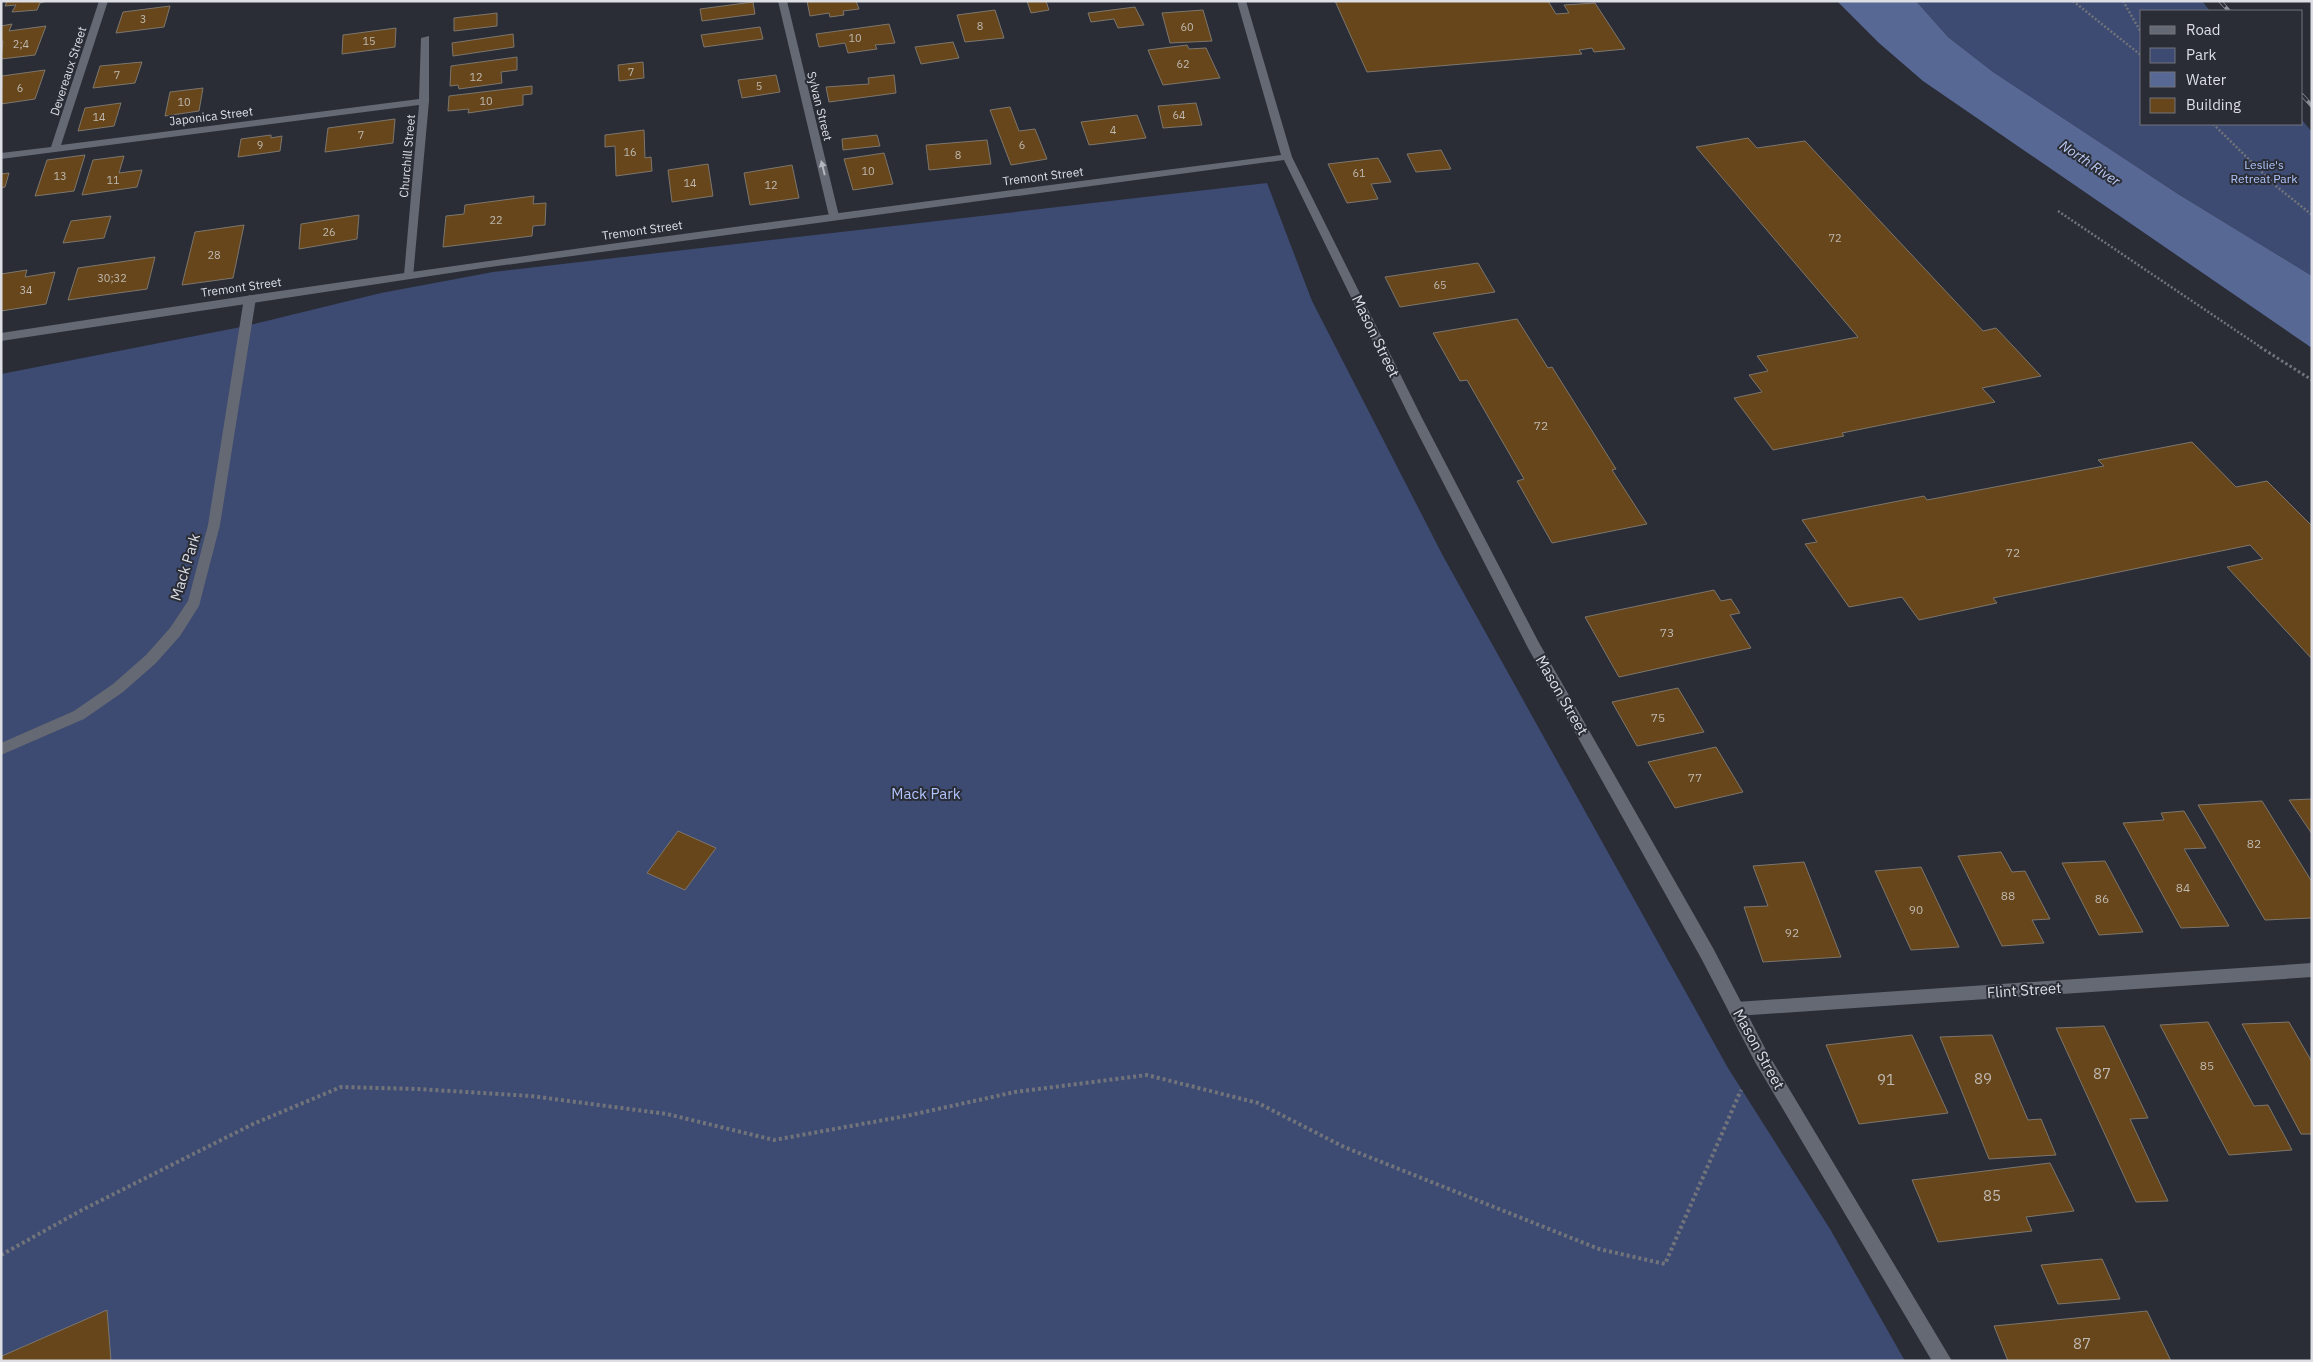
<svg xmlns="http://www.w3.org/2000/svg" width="2313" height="1362" font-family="'IBM Plex Sans',sans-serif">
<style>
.green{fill:#3d4a71}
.water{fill:#586895}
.building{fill:#66461a;stroke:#7d766d}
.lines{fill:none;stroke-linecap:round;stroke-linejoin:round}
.path-far2{stroke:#71747b;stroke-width:2.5;stroke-dasharray:2 2;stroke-linecap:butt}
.path-far1{stroke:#71747b;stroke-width:3;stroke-dasharray:2.5 2.5;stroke-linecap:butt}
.path{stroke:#71747b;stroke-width:4;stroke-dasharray:3 3;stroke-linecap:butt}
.service{fill:#656973;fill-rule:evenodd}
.minor{fill:#656973;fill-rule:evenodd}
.tertiary{fill:#656973;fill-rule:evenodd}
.rail-casing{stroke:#898c93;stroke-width:4}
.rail{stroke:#2a2d36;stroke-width:2.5;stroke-dasharray:8;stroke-linecap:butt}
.oneway{fill:#b3b6bd}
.labels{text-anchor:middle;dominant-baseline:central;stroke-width:4;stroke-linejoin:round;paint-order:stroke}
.far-number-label{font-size:11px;fill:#bfb9b2}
.far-street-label{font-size:12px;fill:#dddfe5;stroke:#2a2d36}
.far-park-label{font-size:12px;fill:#b0c5fd;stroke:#2a2d36}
.number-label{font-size:12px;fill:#bfb9b2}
.far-water-label{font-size:14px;font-style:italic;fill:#bacaf4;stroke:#2a2d36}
.street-label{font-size:15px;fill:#dddfe5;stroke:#2a2d36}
.park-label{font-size:15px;fill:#b0c5fd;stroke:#2a2d36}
.near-number-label{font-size:15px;fill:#bfb9b2}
</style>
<rect width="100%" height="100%" fill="#2a2d36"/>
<!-- green -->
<path class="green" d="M 1916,1 L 2202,1 L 2210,11 L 2142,11 L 2142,124 L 2302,124 L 2302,120 L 2312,132 L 2312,276 L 2178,194 L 1993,72 L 1948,37 Z
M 1267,183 L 1312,301 L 1443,556 L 1728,1068 L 1830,1229 L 1905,1361 L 1,1361 L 1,374 L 246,326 L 381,293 L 493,272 Z"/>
<!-- water -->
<path class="water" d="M 1837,1 L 1916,1 L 1948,37 L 1993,72 L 2178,194 L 2312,276 L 2312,348 L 1923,81 L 1879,43 Z"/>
<!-- building -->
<path class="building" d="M 7,1 L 47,1 L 40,3 L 37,10 L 12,12 L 16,5 L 5,6 Z
M 807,1 L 856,1 L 859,9 L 843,11 L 844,15 L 830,17 L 829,13 L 810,16 Z
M 1027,1 L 1046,1 L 1049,10 L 1031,13 Z
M 1335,1 L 1548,1 L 1556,14 L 1569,13 L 1564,5 L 1595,3 L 1625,49 L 1594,52 L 1592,48 L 1579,50 L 1582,54 L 1367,72 Z
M 753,2 L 755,14 L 702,21 L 700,9 Z
M 170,6 L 164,27 L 116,33 L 123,12 Z
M 1135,7 L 1144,25 L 1118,28 L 1114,19 L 1091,22 L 1088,13 Z
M 995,10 L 1004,38 L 965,42 L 957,15 Z
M 1203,10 L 1212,41 L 1170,43 L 1162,13 Z
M 497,13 L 497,26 L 454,31 L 454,18 Z
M 12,24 L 9,31 L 46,26 L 35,55 L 1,59 L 3,41 L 1,41 L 1,26 Z
M 889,24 L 895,43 L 875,45 L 877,49 L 848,53 L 845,43 L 819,47 L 816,34 Z
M 760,27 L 763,39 L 704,47 L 701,35 Z
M 396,28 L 395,47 L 342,54 L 343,35 Z
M 513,34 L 514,47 L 453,56 L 452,43 Z
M 953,42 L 959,58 L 921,64 L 915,47 Z
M 1187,45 L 1189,49 L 1206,48 L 1220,78 L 1163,85 L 1148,50 Z
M 517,57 L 517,70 L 501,72 L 502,83 L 459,89 L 458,85 L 450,86 L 451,66 Z
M 142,62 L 135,83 L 93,88 L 100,66 Z
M 643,62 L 644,78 L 619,81 L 618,65 Z
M 45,70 L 35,99 L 1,104 L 2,76 Z
M 776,75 L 780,92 L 742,98 L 738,80 Z
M 894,75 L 896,93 L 829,102 L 826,87 L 869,84 L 868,78 Z
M 532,86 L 532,94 L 523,95 L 523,105 L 468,113 L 469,109 L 448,111 L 449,96 Z
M 203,88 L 199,111 L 165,116 L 170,92 Z
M 121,103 L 114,126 L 78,131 L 85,108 Z
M 1196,103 L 1202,125 L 1163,128 L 1158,106 Z
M 1010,107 L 1019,131 L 1035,129 L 1047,159 L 1011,165 L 990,110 Z
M 1137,115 L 1146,138 L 1089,145 L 1081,122 Z
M 395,119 L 393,143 L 325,152 L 328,128 Z
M 644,130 L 645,158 L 651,157 L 652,171 L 616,176 L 615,146 L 605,147 L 605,135 Z
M 271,135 L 271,138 L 282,136 L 280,151 L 238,157 L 241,139 Z
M 877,135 L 880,146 L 843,150 L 842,139 Z
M 1748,138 L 1757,148 L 1805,141 L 1983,331 L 1996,328 L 2041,376 L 1982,388 L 1995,402 L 1842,433 L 1844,436 L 1773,450 L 1734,398 L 1762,392 L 1749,375 L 1768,371 L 1757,356 L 1858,337 L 1696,147 Z
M 987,140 L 991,164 L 929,170 L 926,145 Z
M 1441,150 L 1451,169 L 1416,172 L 1407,154 Z
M 884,153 L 893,184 L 853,190 L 844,159 Z
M 85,155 L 74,191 L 35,196 L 47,160 Z
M 124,156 L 119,173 L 142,170 L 137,187 L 82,195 L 93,160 Z
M 1378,158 L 1391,182 L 1371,184 L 1378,199 L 1347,203 L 1328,164 Z
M 708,164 L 713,196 L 672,202 L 668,170 Z
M 792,165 L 799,198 L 750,205 L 744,173 Z
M 9,173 L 5,187 L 1,188 L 1,174 Z
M 534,196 L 533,204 L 546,203 L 545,225 L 533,226 L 532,236 L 443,247 L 446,216 L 464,214 L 465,205 Z
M 359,215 L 357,239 L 299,249 L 301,224 Z
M 111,216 L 104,238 L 63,243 L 71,221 Z
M 244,225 L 233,278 L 182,285 L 195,232 Z
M 155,257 L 147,289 L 68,300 L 78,268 Z
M 1478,263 L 1495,292 L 1400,307 L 1385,277 Z
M 27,270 L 25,277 L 55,272 L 46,304 L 1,311 L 1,274 Z
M 1517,319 L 1548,368 L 1552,367 L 1616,469 L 1612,470 L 1647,524 L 1552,543 L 1517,481 L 1524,479 L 1467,380 L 1460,381 L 1433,333 Z
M 2192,442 L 2236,487 L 2267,481 L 2312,526 L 2312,659 L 2227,567 L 2263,559 L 2250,545 L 1993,598 L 1997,603 L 1919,620 L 1902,597 L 1849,607 L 1805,544 L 1817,542 L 1802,520 L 1924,496 L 1927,500 L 2104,466 L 2098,460 Z
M 1714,590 L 1721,601 L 1731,599 L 1740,613 L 1730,615 L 1751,648 L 1619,677 L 1585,617 Z
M 1678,688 L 1704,732 L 1637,746 L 1612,702 Z
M 1716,747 L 1743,792 L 1675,808 L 1648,762 Z
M 2312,799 L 2312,834 L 2289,800 Z
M 2262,801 L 2312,882 L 2312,918 L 2265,920 L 2198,805 Z
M 2184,811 L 2206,848 L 2184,849 L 2229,926 L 2181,928 L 2123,823 L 2164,820 L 2161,813 Z
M 678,831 L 716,848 L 685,890 L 647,873 Z
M 2001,852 L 2012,872 L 2025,871 L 2050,919 L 2032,920 L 2044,943 L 2002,946 L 1958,856 Z
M 2105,861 L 2143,932 L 2099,935 L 2062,863 Z
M 1804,862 L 1841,957 L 1763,962 L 1744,907 L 1768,906 L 1753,866 Z
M 1921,867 L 1959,947 L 1911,950 L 1875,871 Z
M 2208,1022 L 2254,1106 L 2268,1105 L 2292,1150 L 2229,1155 L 2160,1025 Z
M 2289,1022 L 2312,1062 L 2312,1134 L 2301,1134 L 2242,1024 Z
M 2104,1026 L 2148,1118 L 2130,1119 L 2168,1201 L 2136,1202 L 2056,1028 Z
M 1912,1035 L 1948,1113 L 1859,1124 L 1826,1045 Z
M 1992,1035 L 2028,1120 L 2041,1119 L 2056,1155 L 1989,1159 L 1940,1037 Z
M 2050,1163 L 2074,1211 L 2026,1217 L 2032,1231 L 1938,1242 L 1912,1180 Z
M 2102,1259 L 2120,1299 L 2058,1304 L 2041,1265 Z
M 107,1310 L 111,1361 L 2,1361 L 2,1356 Z
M 2147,1311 L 2171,1361 L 2008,1361 L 1994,1326 Z"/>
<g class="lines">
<!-- path-far2 -->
<path class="path-far2" d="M 2073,1 L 2142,56
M 2123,1 L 2142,34
M 2213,124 L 2276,186 L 2312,215
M 2058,211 L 2262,348"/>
<!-- path-far1 -->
<path class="path-far1" d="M 2260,347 L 2312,380"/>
<!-- path -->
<path class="path" d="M 1,1255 L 82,1210 L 253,1124 L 341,1087 L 418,1089 L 531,1096 L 667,1114 L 774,1140 L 906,1116 L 1015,1092 L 1147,1075 L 1258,1103 L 1344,1147 L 1599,1249 L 1665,1264 L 1741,1090"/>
<!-- service -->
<path class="service" d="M 250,295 L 256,298 L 220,525 L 199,606 L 180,636 L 156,663 L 123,692 L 84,719 L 1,755 L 1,743 L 74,711 L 113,684 L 146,655 L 170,628 L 188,601 L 208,525 L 244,298 Z"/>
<!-- minor -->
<path class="minor" d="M 99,1 L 108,1 L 61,145 L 419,99 L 421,38 L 429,36 L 429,101 L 413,277 L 405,277 L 404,275 L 419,105 L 1,159 L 1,153 L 51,147 Z
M 778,1 L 787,1 L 839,216 L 838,218 L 834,219 L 829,216 Z
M 2312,963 L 2312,977 L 1736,1016 L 1730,1014 L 1728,1009 L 1730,1004 L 1736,1002 Z"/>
<!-- tertiary -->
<path class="tertiary" d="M 1237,1 L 1246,1 L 1292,157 L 1422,418 L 1538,641 L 1713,948 L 1767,1052 L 1952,1361 L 1932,1361 L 1755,1062 L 1701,958 L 1528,648 L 1410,418 L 1284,160 L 483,268 L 1,341 L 1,333 C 427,267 854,210 1281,155 Z"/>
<!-- rail casing -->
<g class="rail-casing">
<path id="rail" d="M 2220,1 L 2229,11
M 2302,95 L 2312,106"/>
</g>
<!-- rail -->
<use href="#rail" class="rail"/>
</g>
<!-- one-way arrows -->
<defs><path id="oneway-solid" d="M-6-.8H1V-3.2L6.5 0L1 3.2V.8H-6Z" transform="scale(1.25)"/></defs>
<use class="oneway" href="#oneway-solid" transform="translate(823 168) rotate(-104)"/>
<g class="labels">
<!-- far-number labels -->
<g class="far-number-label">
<text x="143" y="19">3</text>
<text x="980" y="26">8</text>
<text x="1187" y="27">60</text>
<text x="855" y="38">10</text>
<text x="369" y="41">15</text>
<text x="21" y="44">2;4</text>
<text x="1183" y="64">62</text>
<text x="631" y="72">7</text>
<text x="117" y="75">7</text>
<text x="476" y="77">12</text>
<text x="759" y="86">5</text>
<text x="20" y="88">6</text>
<text x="486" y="101">10</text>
<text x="184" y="102">10</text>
<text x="1179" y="115">64</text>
<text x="99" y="117">14</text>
<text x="1113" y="130">4</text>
<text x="361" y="135">7</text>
<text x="260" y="145">9</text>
<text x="1022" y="145">6</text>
<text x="630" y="152">16</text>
<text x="958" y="155">8</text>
<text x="868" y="171">10</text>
<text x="1359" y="173">61</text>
<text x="60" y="176">13</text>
<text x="113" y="180">11</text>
<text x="690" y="183">14</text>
<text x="771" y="185">12</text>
<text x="496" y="220">22</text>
<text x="329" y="232">26</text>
<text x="1835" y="238">72</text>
<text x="214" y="255">28</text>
<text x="112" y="278">30;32</text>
<text x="1440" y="285">65</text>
<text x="26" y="290">34</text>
</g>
<!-- far-street labels -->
<g class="far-street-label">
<text transform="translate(68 71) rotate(-72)">Devereaux Street</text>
<text transform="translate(820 106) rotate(76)">Sylvan Street</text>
<text transform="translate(211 116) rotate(-7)">Japonica Street</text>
<text transform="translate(407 156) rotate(-85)">Churchill Street</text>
<text transform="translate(1043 176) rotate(-7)">Tremont Street</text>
<text transform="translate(642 230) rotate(-8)">Tremont Street</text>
<text transform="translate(241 287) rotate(-8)">Tremont Street</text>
</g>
<!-- far-park labels -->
<g class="far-park-label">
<text x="2264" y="164">Leslie's<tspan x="2264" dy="14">Retreat Park</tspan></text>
</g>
<!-- number labels -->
<g class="number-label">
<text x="1541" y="425">72</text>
<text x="2013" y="552">72</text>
<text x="1667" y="632">73</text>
<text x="1658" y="717">75</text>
<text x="1695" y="777">77</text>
<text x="2254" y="843">82</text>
<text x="2183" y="887">84</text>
<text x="2008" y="895">88</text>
<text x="2102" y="898">86</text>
<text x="1916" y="909">90</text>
<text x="1792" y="932">92</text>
<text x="2207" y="1065">85</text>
</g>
<!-- far-water labels -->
<g class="far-water-label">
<text transform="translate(2090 163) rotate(34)">North River</text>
</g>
<!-- street labels -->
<g class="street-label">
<text transform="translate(1376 336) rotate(64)">Mason Street</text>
<text transform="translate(185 567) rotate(-73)">Mack Park</text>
<text transform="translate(1562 695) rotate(60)">Mason Street</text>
<text transform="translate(2024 990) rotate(-4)">Flint Street</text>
<text transform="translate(1759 1049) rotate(61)">Mason Street</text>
</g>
<!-- park labels -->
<g class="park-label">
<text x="926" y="793">Mack Park</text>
</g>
<!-- near-number labels -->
<g class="near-number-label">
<text x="2102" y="1073">87</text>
<text x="1983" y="1078">89</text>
<text x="1886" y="1079">91</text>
<text x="1992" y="1195">85</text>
<text x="2082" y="1343">87</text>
</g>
</g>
<!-- border -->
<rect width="2313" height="1362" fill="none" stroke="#dddfe5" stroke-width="5"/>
<!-- legend -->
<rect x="2140" y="10" width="162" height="115" fill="#2a2d36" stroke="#72747c"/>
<rect x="2150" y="26" width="25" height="8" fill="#656973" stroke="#72747c"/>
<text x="2186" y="35" font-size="15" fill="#dddfe5">Road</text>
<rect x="2150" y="48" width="25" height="15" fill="#3d4a71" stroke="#72747c"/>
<text x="2186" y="60" font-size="15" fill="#dddfe5">Park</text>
<rect x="2150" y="72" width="25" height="15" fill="#586895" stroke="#72747c"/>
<text x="2186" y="85" font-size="15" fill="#dddfe5">Water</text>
<rect x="2150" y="98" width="25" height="15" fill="#66461a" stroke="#72747c"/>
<text x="2186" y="110" font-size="15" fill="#dddfe5">Building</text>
</svg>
